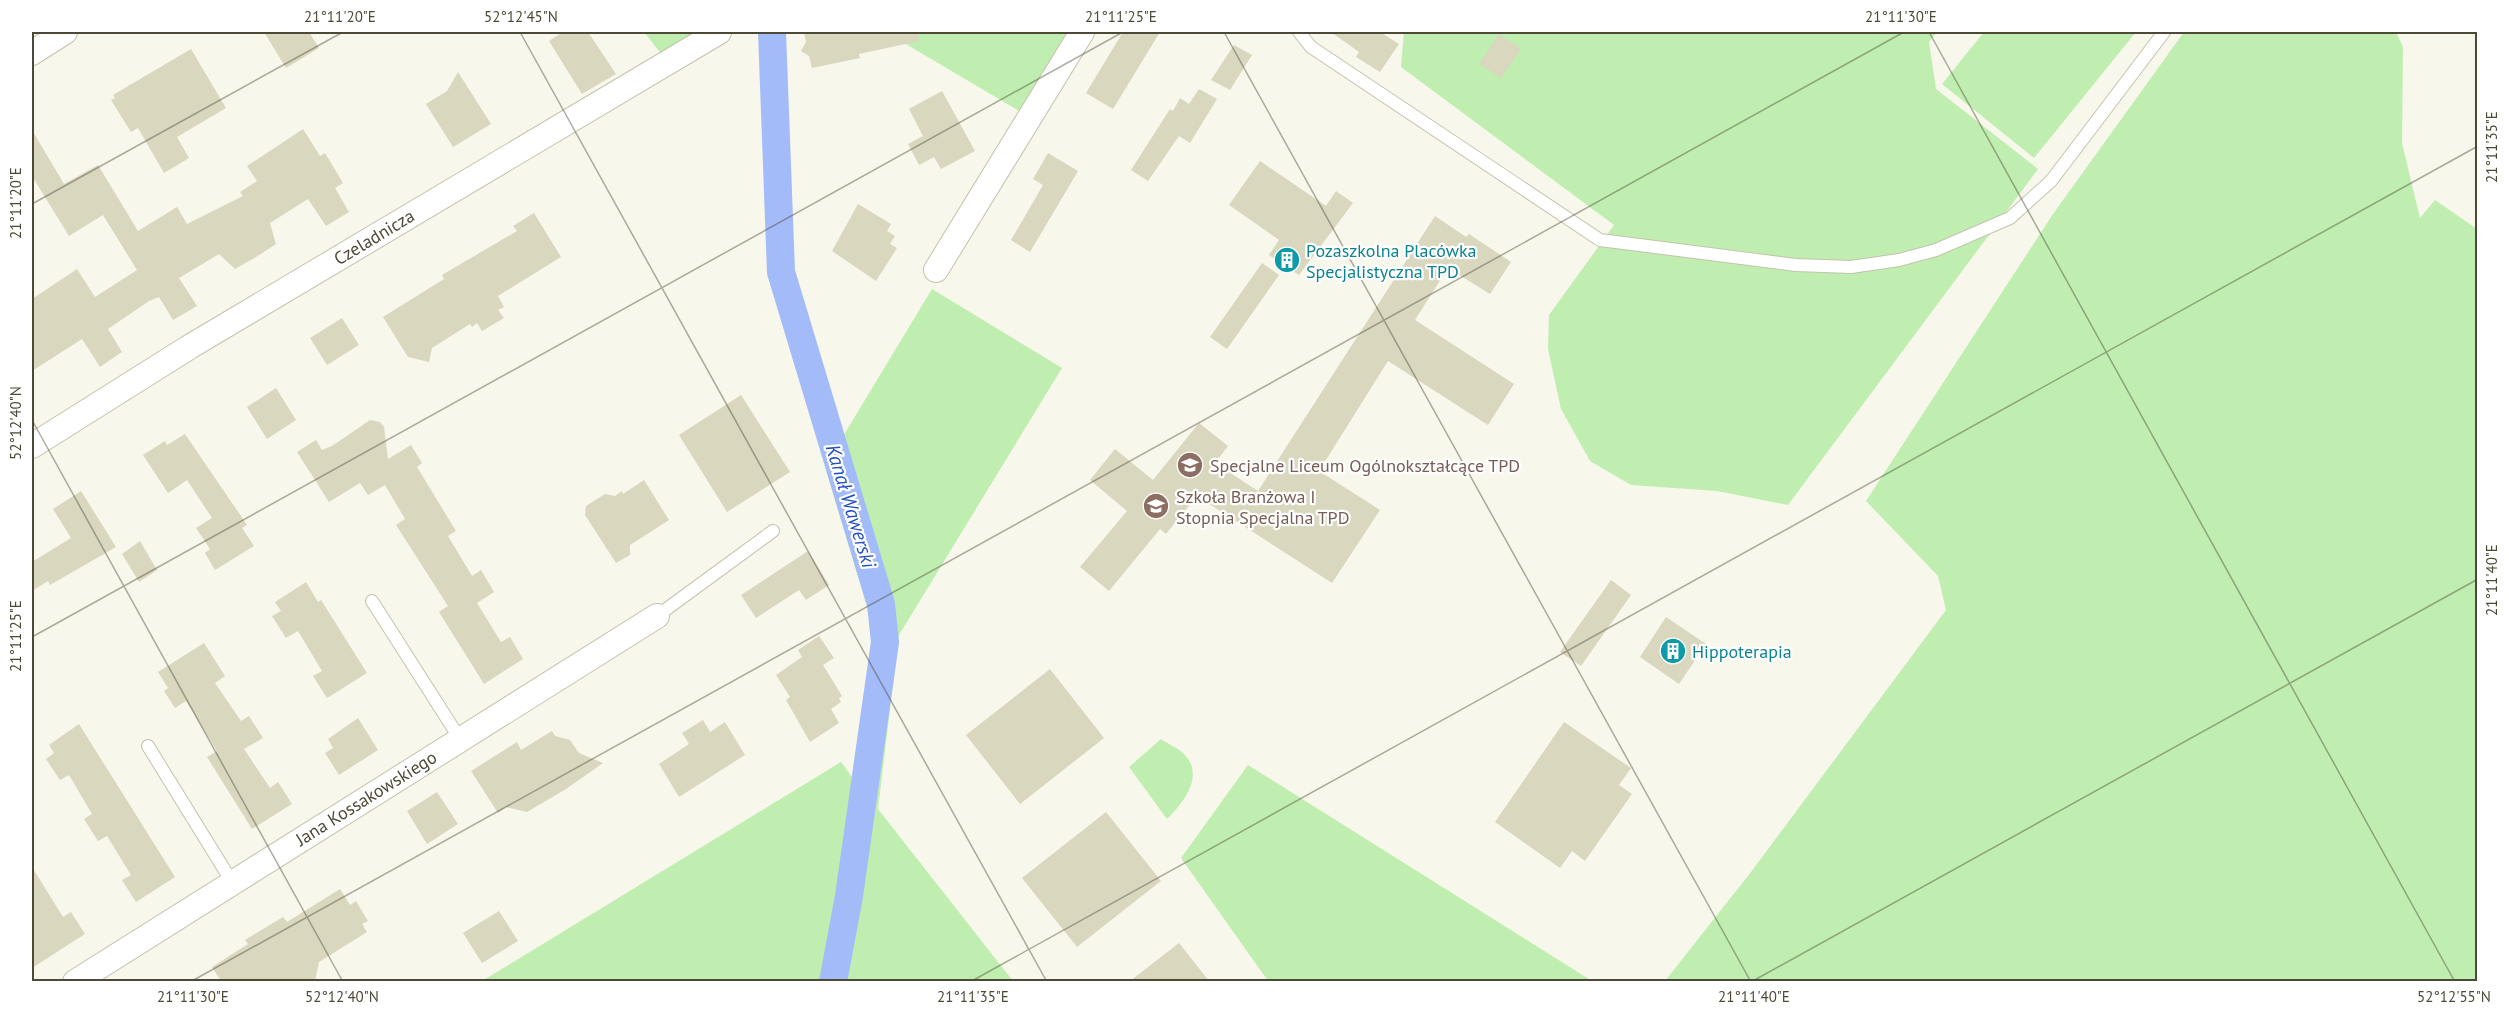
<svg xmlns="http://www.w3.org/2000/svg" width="2509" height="1013" font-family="'PT Sans',sans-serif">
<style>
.green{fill:#c0eeb0}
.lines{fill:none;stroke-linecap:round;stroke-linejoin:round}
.canal{stroke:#a3bbf8;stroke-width:28}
.building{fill:#dad7bf}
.service-casing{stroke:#c3c3ac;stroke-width:14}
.minor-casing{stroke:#c3c3ac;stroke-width:26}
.service{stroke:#fff;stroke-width:12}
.minor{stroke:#fff;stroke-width:24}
.ticks{fill:none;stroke:#4c4a37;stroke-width:1.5;stroke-opacity:0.45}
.labels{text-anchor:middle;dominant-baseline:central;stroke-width:4.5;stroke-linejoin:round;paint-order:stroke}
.street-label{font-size:18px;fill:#4c4a37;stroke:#fff}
.culture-label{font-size:18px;fill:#0d838f;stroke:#fff;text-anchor:start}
.education-label{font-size:18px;fill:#785e54;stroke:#fff;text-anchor:start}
.water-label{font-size:20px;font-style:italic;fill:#2450c5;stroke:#fff}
.neatline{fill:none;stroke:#4c4a37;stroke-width:2}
.ticks-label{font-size:15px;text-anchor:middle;fill:#4c4a37}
</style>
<rect width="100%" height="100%" fill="#f7f7eb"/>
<!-- green -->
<path class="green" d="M 644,32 L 700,32 L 662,55 Z
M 759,32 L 780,32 L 794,278 L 835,421 L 820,445 L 774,287 L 775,275 L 770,266 Z
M 911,32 L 1071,32 L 1021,112 L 904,43 Z
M 1404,32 L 1937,32 L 1929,42 L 1936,89 L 2038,169 L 1788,505 L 1717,491 L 1631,485 L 1590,461 L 1561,409 L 1548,349 L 1549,315 L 1614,225 L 1401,67 Z
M 1984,32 L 2136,32 L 2034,158 L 1942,84 Z
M 2184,32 L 2396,32 L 2403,47 L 2402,143 L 2420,218 L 2435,200 L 2477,229 L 2477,981 L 1665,981 L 1751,872 L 1946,610 L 1938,576 L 1866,501 L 2053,214 Z
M 932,289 L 1062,368 L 899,635 L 878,809 L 1013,981 L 482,981 L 841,762 L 857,784 L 873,705 L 872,623 L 825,466 Z
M 1161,739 C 1168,744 1180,749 1185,755 C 1205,777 1182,804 1167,819 L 1129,767 Z
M 1248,765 L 1592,981 L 1268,981 L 1181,858 Z"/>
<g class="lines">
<!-- canal -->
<path class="canal" d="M 772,32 L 781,272 L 881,604 L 885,642 L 849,896 L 833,982"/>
</g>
<!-- building -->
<path class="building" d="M 264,32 L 309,32 L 319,48 L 286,68 Z
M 563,32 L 588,32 L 616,74 L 582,94 L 549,41 Z
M 804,32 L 918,32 L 919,41 L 859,54 L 860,58 L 812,68 L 809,56 L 801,51 L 806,42 Z
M 1123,32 L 1160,32 L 1113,109 L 1086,93 Z
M 1331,32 L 1380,32 L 1399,44 L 1380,72 L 1356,57 L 1359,52 Z
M 1499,34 L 1521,49 L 1501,78 L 1479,64 Z
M 1234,45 L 1252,55 L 1230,90 L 1211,80 Z
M 191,49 L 226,108 L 177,137 L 189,158 L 164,173 L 138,128 L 131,132 L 111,100 L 115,98 L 113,95 Z
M 458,72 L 491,124 L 453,147 L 426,104 L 447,91 Z
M 1199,89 L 1217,99 L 1190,143 L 1179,136 L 1148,181 L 1131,170 L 1170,109 L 1173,111 L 1180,98 L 1189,104 Z
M 942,91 L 975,151 L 941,169 L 934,157 L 919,165 L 908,144 L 923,136 L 909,109 Z
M 303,129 L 320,156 L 325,153 L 343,183 L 335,188 L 349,212 L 326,226 L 308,199 L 270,223 L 276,244 L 256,257 L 235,269 L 219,254 L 179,278 L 197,306 L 173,320 L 159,297 L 149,301 L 108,329 L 122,352 L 100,367 L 82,339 L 32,371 L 32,299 L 77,269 L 95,297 L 137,270 L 103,215 L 69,236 L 32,176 L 32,130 L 64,184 L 98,165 L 138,231 L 177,207 L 187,224 L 243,196 L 240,192 L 257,181 L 247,166 Z
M 1048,153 L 1078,171 L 1030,252 L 1011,240 L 1043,185 L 1033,179 Z
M 1260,161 L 1326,206 L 1336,191 L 1353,203 L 1299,275 L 1269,255 L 1279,240 L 1229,205 Z
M 858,204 L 891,224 L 887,231 L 895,236 L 890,244 L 897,248 L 876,281 L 832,251 Z
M 534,213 L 561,257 L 498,296 L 504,307 L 498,310 L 504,318 L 482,331 L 477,323 L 472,327 L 470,324 L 432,348 L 429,362 L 408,357 L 383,317 L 444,279 L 442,275 L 517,231 L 513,226 Z
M 1435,216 L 1466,237 L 1469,234 L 1511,262 L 1490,294 L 1448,268 L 1415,320 L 1514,384 L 1488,425 L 1388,361 L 1319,471 L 1380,510 L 1332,583 L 1197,496 L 1166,534 L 1160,529 L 1109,591 L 1080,567 L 1127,511 L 1090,480 L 1115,449 L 1153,480 L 1199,423 L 1228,446 L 1215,463 L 1258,491 Z
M 1262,263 L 1279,275 L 1227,349 L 1210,337 Z
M 342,318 L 359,345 L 327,365 L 310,338 Z
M 276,388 L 296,420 L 267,439 L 247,407 Z
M 741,395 L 790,472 L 727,512 L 679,435 Z
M 370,420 L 380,422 L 384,427 L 388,459 L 411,445 L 422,463 L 417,467 L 456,531 L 448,536 L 472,576 L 481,570 L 494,592 L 477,603 L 501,642 L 510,637 L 523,659 L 484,684 L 439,612 L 448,606 L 396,525 L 405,519 L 385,485 L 368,495 L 360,483 L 329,502 L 297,452 L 316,440 L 322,450 L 332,446 Z
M 185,434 L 247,525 L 242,528 L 254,546 L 215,570 L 205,553 L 210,549 L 196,528 L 212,518 L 187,480 L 168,493 L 143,455 L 165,441 L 167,445 Z
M 644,480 L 669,520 L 630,545 L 630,555 L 616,563 L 585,515 L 586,506 L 605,494 L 615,496 L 622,491 L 623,494 Z
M 81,491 L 116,547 L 50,585 L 48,581 L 32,591 L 32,562 L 71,538 L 53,509 Z
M 140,541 L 157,570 L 139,582 L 122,554 Z
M 808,551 L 829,585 L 806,600 L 799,590 L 756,618 L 741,595 Z
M 1611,580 L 1631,595 L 1581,666 L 1560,652 Z
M 306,582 L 318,602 L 321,600 L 367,673 L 327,698 L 313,676 L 322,671 L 298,631 L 286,638 L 272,616 L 281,611 L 275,602 Z
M 1666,617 L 1706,644 L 1679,684 L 1640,657 Z
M 819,636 L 834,658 L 823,665 L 842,696 L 839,698 L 841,702 L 831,709 L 839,723 L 810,742 L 786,700 L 790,697 L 776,675 L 802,657 L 798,650 Z
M 204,643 L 225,676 L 215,683 L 241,721 L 249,716 L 263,738 L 244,749 L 270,788 L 278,782 L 292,804 L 252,829 L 207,757 L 217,751 L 186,701 L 175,708 L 164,691 L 168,688 L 158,672 Z
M 1050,669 L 1104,738 L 1020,804 L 966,735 Z
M 358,718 L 378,750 L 339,775 L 325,753 L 333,748 L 328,739 Z
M 703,720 L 710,732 L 725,722 L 745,755 L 679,797 L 659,764 L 689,744 L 682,733 Z
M 1564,722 L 1631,768 L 1619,785 L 1632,794 L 1585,861 L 1572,851 L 1560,868 L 1495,822 Z
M 79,724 L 175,877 L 136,902 L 122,880 L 131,875 L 107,836 L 98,841 L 84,819 L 92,814 L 69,775 L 60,780 L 46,759 L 54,753 L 49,745 Z
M 552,731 L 555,736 L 570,740 L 579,753 L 603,763 L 566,789 L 527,812 L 506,807 L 498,813 L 471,771 L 517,742 L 521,750 Z
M 437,792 L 458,824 L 427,844 L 407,811 Z
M 1106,812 L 1161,881 L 1077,947 L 1022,878 Z
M 32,867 L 63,917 L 71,912 L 85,934 L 32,968 Z
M 340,889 L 350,905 L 356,901 L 368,921 L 362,924 L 367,932 L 319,962 L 315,981 L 221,981 L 212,967 L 248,944 L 245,940 L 283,917 L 287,922 Z
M 499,911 L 518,941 L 482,963 L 463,933 Z
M 1179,943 L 1209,981 L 1130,981 Z"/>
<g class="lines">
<!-- service casing -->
<g class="service-casing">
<path id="service" d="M 1299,32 L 1311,47 L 1600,240 L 1796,265 L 1851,267 L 1899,260 L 1936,250 L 2010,218 L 2051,181 L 2164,32
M 372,601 L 460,739
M 657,616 L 773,531
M 148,746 L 232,882"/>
</g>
<!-- minor casing -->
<g class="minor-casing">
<path id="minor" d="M 32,53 L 65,32
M 936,270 L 1082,32
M 32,446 L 191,346 L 719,32
M 75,982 L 657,616"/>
</g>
<!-- service -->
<use href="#service" class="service"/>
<!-- minor -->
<use href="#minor" class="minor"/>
</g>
<!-- ticks -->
<path class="ticks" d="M 520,32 L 1047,982M 1224,32 L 1751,982M 1929,32 L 2455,982M 32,204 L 343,32M 32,420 L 343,982M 32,637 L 1123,32M 190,982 L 1904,32M 970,982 L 2478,146M 1751,982 L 2478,579"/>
<!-- icons -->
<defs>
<g id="building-disc" transform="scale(1.35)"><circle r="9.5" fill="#0f9aa8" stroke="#fff"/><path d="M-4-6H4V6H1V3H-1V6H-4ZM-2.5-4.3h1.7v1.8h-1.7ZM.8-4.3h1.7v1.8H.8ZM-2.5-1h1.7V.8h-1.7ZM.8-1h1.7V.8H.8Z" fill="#fff"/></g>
<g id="school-disc" transform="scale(1.35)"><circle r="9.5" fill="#8d6e63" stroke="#fff"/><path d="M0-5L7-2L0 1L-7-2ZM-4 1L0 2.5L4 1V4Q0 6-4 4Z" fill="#fff"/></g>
</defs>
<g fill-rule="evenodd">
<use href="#building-disc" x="1287" y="260"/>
<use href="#school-disc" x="1190" y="465"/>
<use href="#school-disc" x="1156" y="506"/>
<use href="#building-disc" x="1673" y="651"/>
</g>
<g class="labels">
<!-- street labels -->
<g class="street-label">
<text transform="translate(374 237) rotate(-31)">Czeladnicza</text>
<text transform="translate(366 798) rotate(-32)">Jana Kossakowskiego</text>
</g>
<!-- culture labels -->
<g class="culture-label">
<text x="1306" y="250">Pozaszkolna Placówka<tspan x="1306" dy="21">Specjalistyczna TPD</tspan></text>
<text x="1692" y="651">Hippoterapia</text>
</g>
<!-- education labels -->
<g class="education-label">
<text x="1210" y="465">Specjalne Liceum Ogólnokształcące TPD</text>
<text x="1176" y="496">Szkoła Branżowa I<tspan x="1176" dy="21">Stopnia Specjalna TPD</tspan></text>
</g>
<!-- water labels -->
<g class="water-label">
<text transform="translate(851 506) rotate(73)">Kanał Wawerski</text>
</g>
</g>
<!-- border -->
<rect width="2509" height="1013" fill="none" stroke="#ffffff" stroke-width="66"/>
<rect x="33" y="33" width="2443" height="947" class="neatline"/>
<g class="ticks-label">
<text x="340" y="22">21°11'20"E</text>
<text x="521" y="22">52°12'45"N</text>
<text x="1121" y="22">21°11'25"E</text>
<text x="1901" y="22">21°11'30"E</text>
<text transform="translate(2492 147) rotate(-90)" y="5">21°11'35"E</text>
<text transform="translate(16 203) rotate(-90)" y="5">21°11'20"E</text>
<text transform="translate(16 423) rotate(-90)" y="5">52°12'40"N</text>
<text transform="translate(2492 580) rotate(-90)" y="5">21°11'40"E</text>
<text transform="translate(16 636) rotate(-90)" y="5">21°11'25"E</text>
<text x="193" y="1002">21°11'30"E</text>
<text x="342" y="1002">52°12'40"N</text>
<text x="973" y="1002">21°11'35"E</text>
<text x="1754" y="1002">21°11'40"E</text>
<text x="2454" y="1002">52°12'55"N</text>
</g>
</svg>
